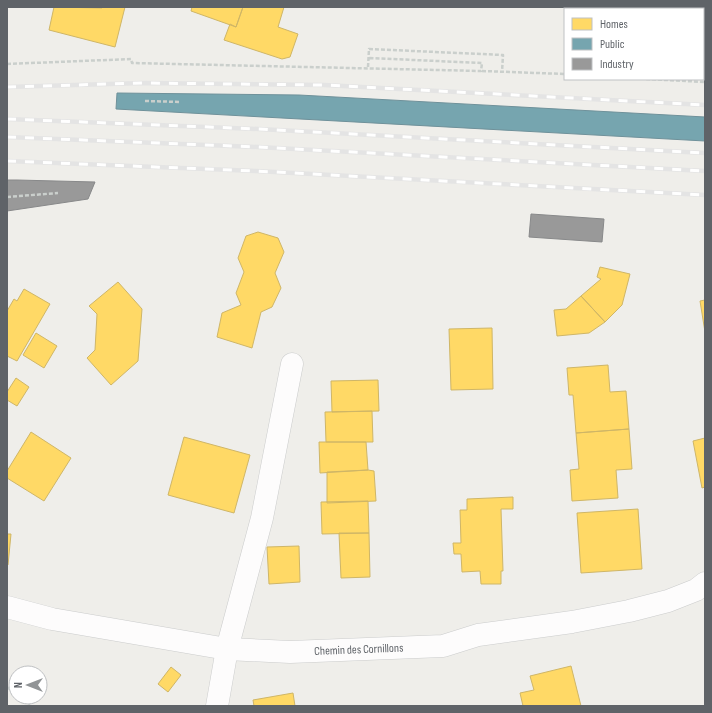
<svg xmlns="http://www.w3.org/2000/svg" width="712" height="713" font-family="'Sofia Sans Condensed',sans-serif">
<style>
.homes{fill:#ffd966;stroke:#cfb667}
.public{fill:#76a5af;stroke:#6f919a}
.industry{fill:#999;stroke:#88898a}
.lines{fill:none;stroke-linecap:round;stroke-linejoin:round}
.minor-casing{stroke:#cbcccc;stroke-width:23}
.path{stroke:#cacfcc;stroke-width:2.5;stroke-dasharray:4 2;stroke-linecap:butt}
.minor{stroke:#fdfcfc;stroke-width:22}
.rail-casing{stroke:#e4e4e4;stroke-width:4.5}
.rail{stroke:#fff;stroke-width:3;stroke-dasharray:9;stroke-linecap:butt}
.labels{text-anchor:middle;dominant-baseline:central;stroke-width:4;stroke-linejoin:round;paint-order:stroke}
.street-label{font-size:12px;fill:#5f6368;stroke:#fff}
</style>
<rect width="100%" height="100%" fill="#efeeea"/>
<!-- homes -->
<path class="homes" d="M 54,7 L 102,8 L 103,7 L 125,7 L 115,47 L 49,30 Z
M 192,7 L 243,7 L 236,27 L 191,11 Z
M 243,7 L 284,7 L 278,27 L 298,34 L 290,57 L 282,59 L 224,40 L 230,24 L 236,27 Z
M 703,12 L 705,13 L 705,64 L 703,64 Z
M 258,232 L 278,238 L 284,252 L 275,273 L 281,288 L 272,307 L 261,312 L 252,348 L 217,337 L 222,313 L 241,305 L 236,293 L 244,272 L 238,258 L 246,236 Z
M 600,267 L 630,274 L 622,305 L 605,322 L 581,296 L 601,279 L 597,277 Z
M 118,282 L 142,309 L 138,361 L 111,385 L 87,358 L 95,350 L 97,314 L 89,306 Z
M 24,289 L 50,304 L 17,361 L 7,356 L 7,311 L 14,299 L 17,301 Z
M 581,296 L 605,322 L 589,333 L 557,336 L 554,310 L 566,309 Z
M 705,300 L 705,332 L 700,301 Z
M 492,328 L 493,389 L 451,390 L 449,329 Z
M 36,333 L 57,346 L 44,368 L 23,355 Z
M 608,365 L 610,392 L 626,391 L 629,429 L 576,433 L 573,395 L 569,395 L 567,368 Z
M 16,378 L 29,387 L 17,406 L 7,400 L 7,392 Z
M 378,380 L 379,411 L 332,412 L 331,381 Z
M 372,411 L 373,442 L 326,442 L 325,412 Z
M 629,429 L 632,469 L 616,470 L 618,498 L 572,501 L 570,470 L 579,469 L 576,433 Z
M 31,432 L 71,458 L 44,501 L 7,478 L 7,471 Z
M 184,437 L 250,455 L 234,513 L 168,495 Z
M 705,438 L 705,487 L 702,488 L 693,441 Z
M 319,442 L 366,442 L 368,470 L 320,473 Z
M 368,470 L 374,471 L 376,501 L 327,503 L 327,472 Z
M 513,497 L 513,509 L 501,509 L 503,571 L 501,571 L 501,584 L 481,584 L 480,571 L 462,572 L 461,554 L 454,554 L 453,543 L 461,543 L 460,510 L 467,510 L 467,499 Z
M 368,501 L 369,533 L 322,534 L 321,502 Z
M 638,509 L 642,569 L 581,573 L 577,513 Z
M 339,533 L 369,533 L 370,577 L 341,578 Z
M 7,534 L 11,534 L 8,565 L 7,565 Z
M 299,546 L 300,582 L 269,584 L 267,547 Z
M 571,666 L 581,706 L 523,706 L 520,693 L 534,690 L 530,676 Z
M 171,667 L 181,675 L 168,692 L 158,684 Z
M 293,693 L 295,706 L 254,706 L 253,700 Z"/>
<!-- public -->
<path class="public" d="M 117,93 L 299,95 L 705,117 L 705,141 L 116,109 Z"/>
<!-- industry -->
<path class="industry" d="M 7,180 L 17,180 L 95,182 L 88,199 L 7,211 Z
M 531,214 L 604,219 L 602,242 L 529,237 Z"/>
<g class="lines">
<!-- minor casing -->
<g class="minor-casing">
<g id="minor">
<path id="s1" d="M 7,607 L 52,619 L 227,649 L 290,652 L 443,646 L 478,635 L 572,622 L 629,611 L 668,601 L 696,590 L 705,583"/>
<path d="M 217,706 L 227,649 L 262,518 L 292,364"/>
</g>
</g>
<!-- path -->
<path class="path" d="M 7,64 L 131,59 L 132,63 L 481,71 L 482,63 L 369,58
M 368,67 L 369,49 L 503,55 L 502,72
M 482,71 L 565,74
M 646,79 L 705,82
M 145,101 L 181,102
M 7,197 L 58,193
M 7,687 L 16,694
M 19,697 L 30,706"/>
<!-- minor -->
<use href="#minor" class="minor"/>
<!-- rail casing -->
<g class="rail-casing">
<path id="rail" d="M 7,87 L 143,83 L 324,85 L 705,105
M 7,119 L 259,129 L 705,153
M 7,137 L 258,147 L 705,171
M 7,161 L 256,171 L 705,195"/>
</g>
<!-- rail -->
<use href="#rail" class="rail"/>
</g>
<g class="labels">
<!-- street labels -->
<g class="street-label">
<text stroke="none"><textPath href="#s1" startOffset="356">Chemin des Cornillons</textPath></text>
</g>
</g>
<!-- border -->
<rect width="712" height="713" fill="none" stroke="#5f6368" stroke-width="16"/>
<!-- legend -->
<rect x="564" y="8" width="140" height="72" fill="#ffffff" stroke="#bfc1c3"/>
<rect x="572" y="18" width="20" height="12" fill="#ffd966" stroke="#bfc1c3"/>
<text x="600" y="28" font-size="12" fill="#5f6368">Homes</text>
<rect x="572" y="38" width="20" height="12" fill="#76a5af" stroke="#bfc1c3"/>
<text x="600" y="48" font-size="12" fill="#5f6368">Public</text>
<rect x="572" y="58" width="20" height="12" fill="#999999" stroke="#bfc1c3"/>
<text x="600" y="68" font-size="12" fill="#5f6368">Industry</text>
<!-- north arrow -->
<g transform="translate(28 685) rotate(270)"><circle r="19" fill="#ffffff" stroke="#bfc1c3"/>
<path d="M0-3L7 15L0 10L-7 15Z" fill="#919496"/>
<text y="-6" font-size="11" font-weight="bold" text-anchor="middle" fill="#5f6368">N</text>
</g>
</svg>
